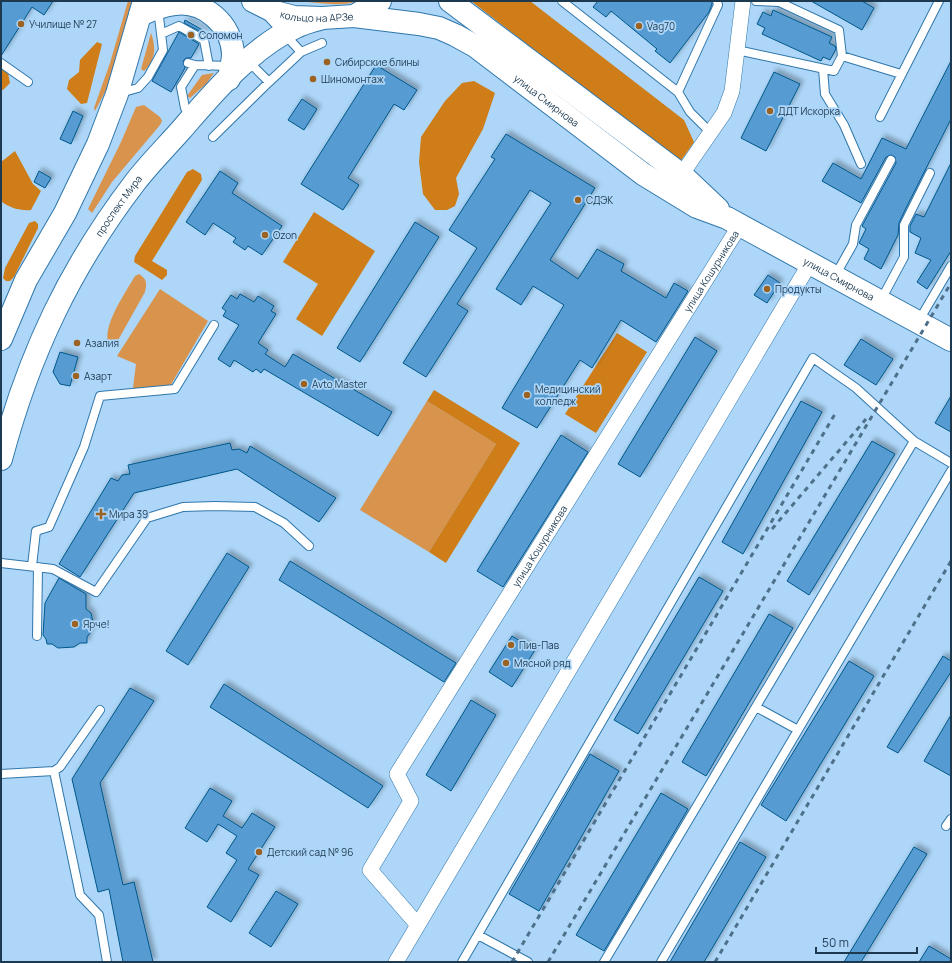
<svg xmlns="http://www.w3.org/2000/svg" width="952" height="963" font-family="Manrope,sans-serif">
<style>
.green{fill:#d8934d}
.forest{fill:#ce7d19}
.building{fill:#579cd3;stroke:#015788;filter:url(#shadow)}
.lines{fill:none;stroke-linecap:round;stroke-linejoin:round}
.service-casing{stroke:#3077ab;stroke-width:10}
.minor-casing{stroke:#3077ab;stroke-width:16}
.secondary-casing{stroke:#3077ab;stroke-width:24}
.primary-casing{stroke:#3077ab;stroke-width:24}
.service{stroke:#fff;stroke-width:8}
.minor{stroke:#fff;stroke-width:15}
.secondary{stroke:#fff;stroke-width:22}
.primary{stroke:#fff;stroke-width:22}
.rail{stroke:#4e708a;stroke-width:3;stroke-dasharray:5 5;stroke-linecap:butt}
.poi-dot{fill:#9c6222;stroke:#add6f8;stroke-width:1.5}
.labels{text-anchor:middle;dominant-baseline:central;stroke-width:3.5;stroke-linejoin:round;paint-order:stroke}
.street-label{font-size:10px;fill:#1c3950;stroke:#add6f8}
.poi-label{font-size:10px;fill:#1c3950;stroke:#add6f8;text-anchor:start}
</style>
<defs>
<filter id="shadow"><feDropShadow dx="3.5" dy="-3.5" stdDeviation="2" flood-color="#0004"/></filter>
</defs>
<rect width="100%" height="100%" fill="#add6f8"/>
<!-- green -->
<path class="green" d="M 128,1 L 134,1 L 110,83 L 95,111 L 94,108 L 110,63 Z
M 299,1 L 359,1 C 340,7 319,3 299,1 Z
M 151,33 C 156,47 156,60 144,71 L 141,69 Z
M 214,73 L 206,84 L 190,98 L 187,96 L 202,75 Z
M 144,105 L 160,117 L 162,121 L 160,125 L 112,182 L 92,213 L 88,209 L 121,142 L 136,107 Z
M 139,274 C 147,279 147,283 145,292 L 117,342 L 113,346 L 108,343 C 103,324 126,292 135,276 Z
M 160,289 L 208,321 L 169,388 L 133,388 L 136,364 L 117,356 Z
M 427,401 L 496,444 L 429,552 L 360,510 Z"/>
<!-- forest -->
<path class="forest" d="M 471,1 L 530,1 L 684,120 L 694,142 L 680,162 Z
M 97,42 L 102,44 L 87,103 L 81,104 L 67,89 L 69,80 L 79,72 L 80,60 Z
M 1,68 L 8,73 L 10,83 L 3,90 L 1,89 Z
M 474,81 L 495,93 L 483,129 L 456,178 L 459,194 L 455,206 L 447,210 L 435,210 L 423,194 L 419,162 L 421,137 L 445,101 L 462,83 Z
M 15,151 L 33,184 L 41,191 L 31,210 C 21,211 9,208 1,201 L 1,162 Z
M 193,169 L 201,174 L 202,180 L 152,261 L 167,270 L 167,275 L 162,280 L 134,262 L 135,256 L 187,172 Z
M 314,212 L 375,251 L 322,336 L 296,319 L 318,284 L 283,262 Z
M 35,221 L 38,224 L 38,228 L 14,277 L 10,281 L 6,281 L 3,278 L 5,268 L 29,223 Z
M 617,333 L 647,352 L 596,433 L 565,414 Z
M 434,390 L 520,443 L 446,563 L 429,552 L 496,444 L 427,401 Z"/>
<!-- building -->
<path class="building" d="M 1,1 L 53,1 L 44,15 L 32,7 L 1,56 Z
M 598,1 L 712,1 L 712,4 L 709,12 L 670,63 L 655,51 L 657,49 L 611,11 L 606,17 L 593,7 Z
M 811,1 L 862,1 L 874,8 L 862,30 Z
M 773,10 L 832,37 L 829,43 L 835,46 L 836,49 L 830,60 L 823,57 L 821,61 L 762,34 L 765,28 L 757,24 L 763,12 L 771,16 Z
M 185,20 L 206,32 L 205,34 L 184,23 Z
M 179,32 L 199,44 L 191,58 L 186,58 L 183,61 L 185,68 L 171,92 L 152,81 Z
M 951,61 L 951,119 L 905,210 L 899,223 L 898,235 L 881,269 L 864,259 L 869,249 L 859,243 L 866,229 L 862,226 L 896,163 L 895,157 L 891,155 L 886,157 L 861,203 L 822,181 L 833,163 L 861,179 L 882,138 L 906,149 Z
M 376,65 L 417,90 L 404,110 L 394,104 L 348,178 L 359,185 L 343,210 L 301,184 Z
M 774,72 L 800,84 L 766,151 L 741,138 Z
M 302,99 L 317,109 L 304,130 L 288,120 Z
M 73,111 L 83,116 L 71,144 L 60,139 Z
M 506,134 L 595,188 L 550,260 L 578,279 L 597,249 L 624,264 L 621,271 L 666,298 L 674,283 L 688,291 L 656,342 L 621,320 L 592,368 L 580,360 L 537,428 L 502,408 L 564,305 L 533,286 L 521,305 L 496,289 L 551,203 L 530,190 L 457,304 L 468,311 L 426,377 L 403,363 L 477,248 L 449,230 L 495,159 L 491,157 Z
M 951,163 L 951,251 L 927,289 L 917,282 L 931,260 L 915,253 L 921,238 L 910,232 L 910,226 L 916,214 L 924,217 Z
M 39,171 L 51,178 L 45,188 L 34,182 Z
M 220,171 L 238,183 L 232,193 L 282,226 L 262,255 L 248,246 L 245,250 L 233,242 L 236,238 L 213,223 L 205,235 L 186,222 Z
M 415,222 L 439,237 L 360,362 L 337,348 Z
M 768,275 L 780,283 L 767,303 L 754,295 Z
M 240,294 L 254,302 L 258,296 L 274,306 L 271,311 L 276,314 L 258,343 L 268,350 L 265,354 L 285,367 L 293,354 L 392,412 L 378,436 L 264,369 L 261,373 L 256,369 L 253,372 L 234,360 L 230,367 L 218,359 L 239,325 L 223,316 L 226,311 L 222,308 L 231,295 L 237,299 Z
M 695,337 L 717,351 L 640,477 L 618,464 Z
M 861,339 L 893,359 L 876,385 L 844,365 Z
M 60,352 L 78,357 L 70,386 L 60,384 L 53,372 Z
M 951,396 L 951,432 L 935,423 Z
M 801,401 L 822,412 L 743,554 L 722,542 Z
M 561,435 L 588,452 L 503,587 L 477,571 Z
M 872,441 L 895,454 L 809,595 L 787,581 Z
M 230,443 L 232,450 L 239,449 L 247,453 L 250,446 L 336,498 L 319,522 L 237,469 L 134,493 L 80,577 L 59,564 L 111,478 L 118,481 L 122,475 L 130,474 L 128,465 Z
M 227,553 L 249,567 L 188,665 L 166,651 Z
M 290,561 L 456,663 L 444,682 L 279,580 Z
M 699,577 L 723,591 L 638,734 L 614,720 Z
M 59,578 L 86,594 L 86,609 L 91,613 L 93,622 L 91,632 L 87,637 L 87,643 L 80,643 L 74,647 L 58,648 L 52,644 L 47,644 L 46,639 L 43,635 L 45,603 Z
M 769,614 L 793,628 L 706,776 L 682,762 Z
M 512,636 L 535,650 L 512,687 L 489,672 Z
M 943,656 L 951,661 L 951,672 L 898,753 L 887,747 Z
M 849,661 L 874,676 L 786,821 L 761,805 Z
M 224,684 L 383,786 L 368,808 L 210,707 Z
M 130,688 L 154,701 L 100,783 L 123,885 L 134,882 L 153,962 L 123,962 L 109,889 L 98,892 L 72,779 Z
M 471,700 L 496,715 L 451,791 L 426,775 Z
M 951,715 L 951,776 L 924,761 Z
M 590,754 L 619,771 L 539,911 L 509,894 Z
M 210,788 L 232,801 L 223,816 L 242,828 L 252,813 L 275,827 L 248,869 L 259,875 L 231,922 L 207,907 L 237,860 L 226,853 L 237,836 L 218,824 L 207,842 L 185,828 Z
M 661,793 L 688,809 L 604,951 L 576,935 Z
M 740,842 L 766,857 L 704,962 L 670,962 Z
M 914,847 L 927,854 L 861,962 L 844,962 Z
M 276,891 L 298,904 L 271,947 L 249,933 Z
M 929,946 L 951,959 L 951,962 L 919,962 Z"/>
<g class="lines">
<!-- service casing -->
<g class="service-casing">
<path id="service" d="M 562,1 L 678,92 L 690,112 L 711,133
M 756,1 L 779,2 L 839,30 L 842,56 L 901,74
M 266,14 L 301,52
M 161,34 L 179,26 L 204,40 L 209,66
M 737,50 L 834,71 L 842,56
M 1,63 L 28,82
M 188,63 L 195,65 L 231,66
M 823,69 L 825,94 L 844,125 L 861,164
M 269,82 L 301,52 L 322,43
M 678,92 L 718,5 L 717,1
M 120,93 L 138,88 L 148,77 L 163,50 L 158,9
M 189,117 L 185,108 L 181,87 L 195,65
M 880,117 L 939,1
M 213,137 L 269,82 L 255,68 L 244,65
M 835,276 L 853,244 L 856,225 L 891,160
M 881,300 L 904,257 L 904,225 L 930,173
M 918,322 L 951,266
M 914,441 L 951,463
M 1,563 L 53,569 L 96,592 L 147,518 L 183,507 L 215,506 L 255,507 L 284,523 L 309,546
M 32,566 L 36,531 L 49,527 L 84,447 L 100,396 L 175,389 L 214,325
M 37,636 L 38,567
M 756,707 L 798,730
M 54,771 L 80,895 L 99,915 L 107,962
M 1,774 L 54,771 L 60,767 L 100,710
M 946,826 L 951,819
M 478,935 L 528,962
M 462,962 L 813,358 L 856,388 L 914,441 L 604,962
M 661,962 L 951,471"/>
</g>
<!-- minor casing -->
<g class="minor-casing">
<g id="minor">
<path d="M 677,181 L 724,113 L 732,91 L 743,1"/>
<path id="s1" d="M 417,924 L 370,870 L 411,801 L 397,774 L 740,225"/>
<path d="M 396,962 L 810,263"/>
</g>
</g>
<!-- secondary casing -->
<g class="secondary-casing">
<g id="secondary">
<path d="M 450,1 L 682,175 L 718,209"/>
<path id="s2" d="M 354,16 L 419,24 L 439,28 L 455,35 L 475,46 L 643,174 L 697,207 L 727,218 L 951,340"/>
</g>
</g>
<!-- primary casing -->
<g class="primary-casing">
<g id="primary">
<path id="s3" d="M 253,1 L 275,12 L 294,17 L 322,18 L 354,16 L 380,1"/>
<path d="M 140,15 C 151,10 162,5 175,4 C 204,0 232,25 233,54 C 233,62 230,71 229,79"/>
<path d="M 1,339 L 26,280 L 65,213 L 98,144 L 117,94 L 144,1"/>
<path id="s4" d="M 1,459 C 29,354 70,267 136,181 C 150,163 167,146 182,129 C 214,92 251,48 296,27 C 304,23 313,21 322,18"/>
</g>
</g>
<!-- service -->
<use href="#service" class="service"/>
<!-- minor -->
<use href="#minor" class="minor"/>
<!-- secondary -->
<use href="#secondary" class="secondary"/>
<!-- primary -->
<use href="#primary" class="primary"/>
<!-- rail -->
<path class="rail" d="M 772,529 L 866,419
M 512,962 L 835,414
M 548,962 L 951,283
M 715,962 L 951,561"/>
</g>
<!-- markers -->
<g class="poi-dot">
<circle cx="21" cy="24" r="4"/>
<circle cx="639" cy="26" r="4"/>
<circle cx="191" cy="35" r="4"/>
<circle cx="327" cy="62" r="4"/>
<circle cx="313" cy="79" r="4"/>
<circle cx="770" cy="111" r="4"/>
<circle cx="578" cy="200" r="4"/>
<circle cx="265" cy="235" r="4"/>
<circle cx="767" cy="289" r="4"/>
<circle cx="77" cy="343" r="4"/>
<circle cx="76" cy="376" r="4"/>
<circle cx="304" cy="384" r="4"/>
<circle cx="527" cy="395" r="4"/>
<path d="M99 508h4v4h4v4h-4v4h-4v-4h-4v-4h4z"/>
<circle cx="75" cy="624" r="4"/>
<circle cx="511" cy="645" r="4"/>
<circle cx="506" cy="663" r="4"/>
<circle cx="259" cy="852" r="4"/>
</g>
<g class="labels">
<!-- street labels -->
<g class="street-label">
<text stroke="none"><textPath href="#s3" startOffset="67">кольцо на АРЗе</textPath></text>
<text stroke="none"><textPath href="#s2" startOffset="216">улица Смирнова</textPath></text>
<text stroke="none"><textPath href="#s4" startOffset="281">проспект Мира</textPath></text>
<text stroke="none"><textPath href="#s1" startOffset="775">улица Кошурникова</textPath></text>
<text stroke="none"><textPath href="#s2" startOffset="560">улица Смирнова</textPath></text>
<text stroke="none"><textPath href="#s1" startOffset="451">улица Кошурникова</textPath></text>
</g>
<!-- poi labels -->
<g class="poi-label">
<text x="29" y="24">Училище № 27</text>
<text x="647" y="26">Vag70</text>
<text x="199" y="35">Соломон</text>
<text x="335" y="62">Сибирские блины</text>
<text x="321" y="79">Шиномонтаж</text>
<text x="778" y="111">ДДТ Искорка</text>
<text x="586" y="200">СДЭК</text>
<text x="273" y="235">Ozon</text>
<text x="775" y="289">Продукты</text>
<text x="85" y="343">Азалия</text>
<text x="84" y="376">Азарт</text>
<text x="312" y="384">Avto Master</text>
<text x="535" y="389">Медицинский<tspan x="535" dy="12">колледж</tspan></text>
<text x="109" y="514">Мира 39</text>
<text x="83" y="624">Ярче!</text>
<text x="519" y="645">Пив-Пав</text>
<text x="514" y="663">Мясной ряд</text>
<text x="267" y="852">Детский сад № 96</text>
</g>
</g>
<!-- border -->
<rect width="952" height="963" fill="none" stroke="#1c3950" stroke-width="4"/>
<!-- scale -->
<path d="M816 947v6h101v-6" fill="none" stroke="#1c3950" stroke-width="2"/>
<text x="822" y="947" font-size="12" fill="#1c3950" stroke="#add6f8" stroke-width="3" paint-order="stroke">50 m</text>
</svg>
